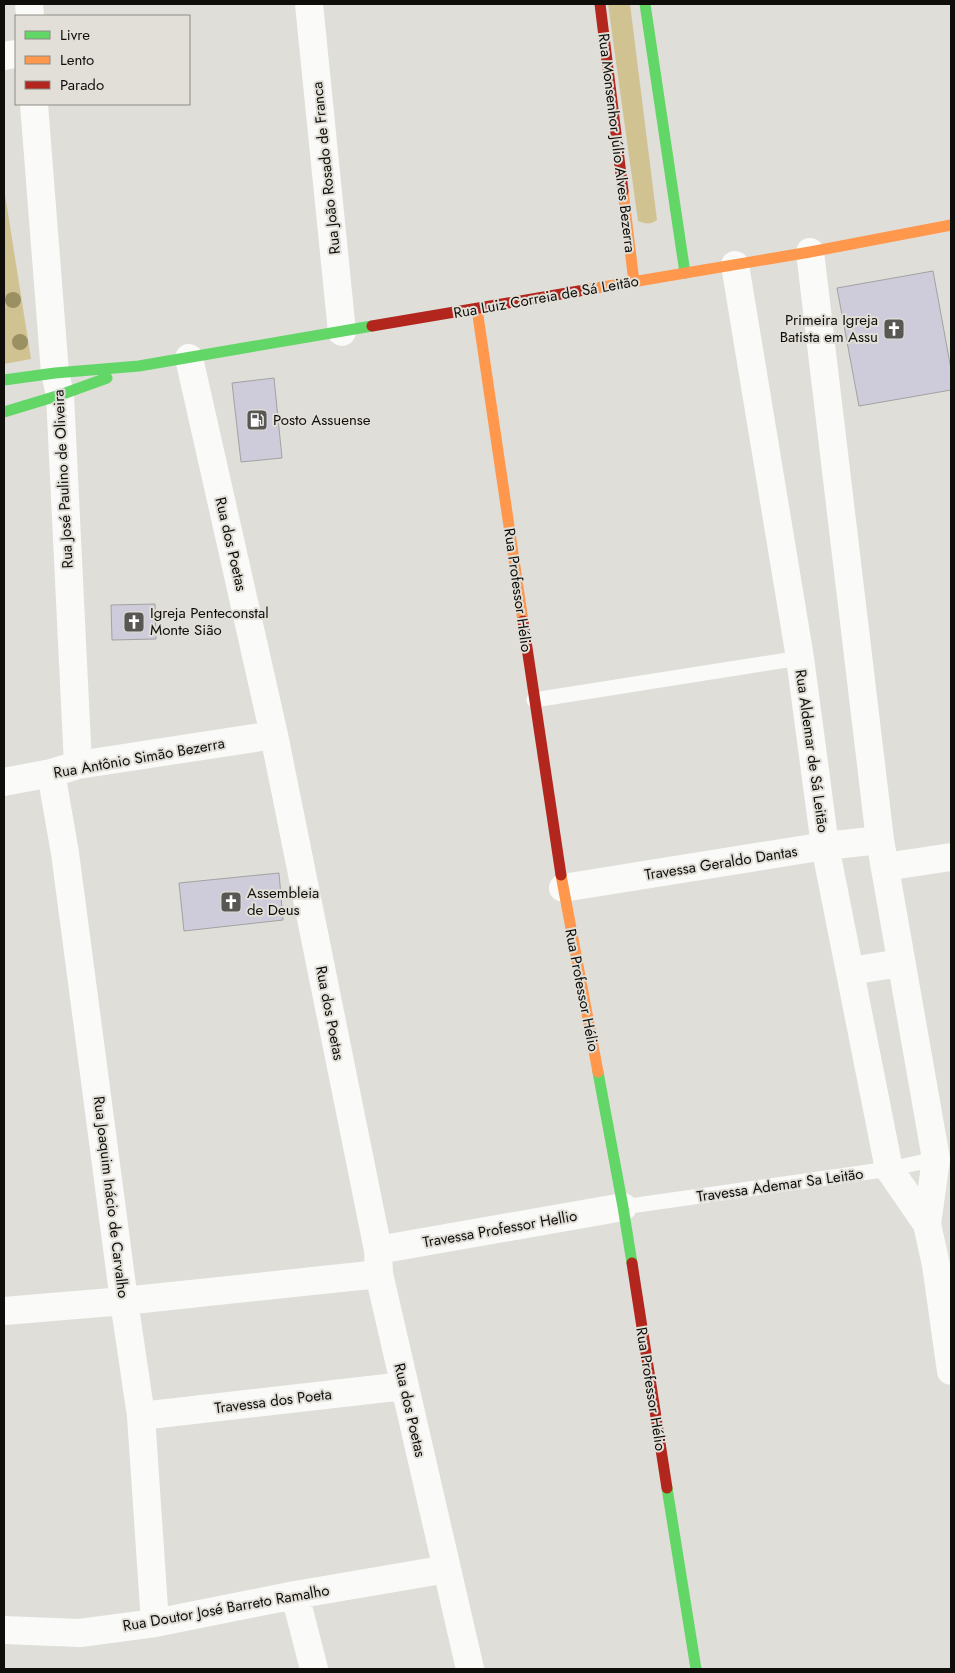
<svg xmlns="http://www.w3.org/2000/svg" width="955" height="1673" font-family="Jost,sans-serif">
<style>
.green{fill:#d1c292}
.building{fill:#ceccda;stroke:#a2a2a1}
.lines{fill:none;stroke-linecap:round;stroke-linejoin:round}
.lane{stroke:#fafaf9;stroke-width:15}
.street{stroke:#fafaf9;stroke-width:28}
.fast{stroke:#63d668;stroke-width:11}
.slow{stroke:#ff974d;stroke-width:11}
.jam{stroke:#b3261e;stroke-width:11}
.tree{fill:#9b9062}
.labels{text-anchor:middle;dominant-baseline:central;stroke-width:4;stroke-linejoin:round;paint-order:stroke}
.street-label{font-size:15px;fill:#0f0e0b;stroke:#e1dfd7}
.poi-label{font-size:15px;fill:#0f0e0b;stroke:#e1dfd7;text-anchor:start}
</style>
<rect width="100%" height="100%" fill="#dfded9"/>
<!-- green -->
<path class="green" d="M 608,4 L 630,4 L 657,220 C 650,225 646,224 638,221 Z
M 4,188 L 31,359 L 4,364 Z"/>
<!-- building -->
<path class="building" d="M 933,271 L 951,369 L 951,390 L 859,406 L 837,288 Z
M 274,378 L 282,458 L 241,462 L 232,383 Z
M 155,604 L 156,639 L 112,640 L 111,605 Z
M 279,873 L 283,920 L 184,931 L 179,883 Z"/>
<g class="lines">
<!-- lane -->
<path class="lane" d="M 534,700 L 800,658
M 623,1207 L 889,1169 L 936,1159"/>
<!-- street -->
<path class="street" d="M 29,4 L 30,16
M 309,4 L 342,332
M 4,56 L 16,54
M 34,104 L 55,373 L 60,395 L 78,765
M 810,252 L 880,840 L 936,1159 L 927,1224 L 936,1265 L 951,1371
M 735,265 L 800,658 L 825,846 L 889,1169 L 927,1224
M 189,358 L 274,735 L 378,1250 L 379,1274 L 470,1669
M 51,773 L 65,853 L 124,1301 L 141,1416 L 155,1623
M 4,782 L 51,773 L 78,765 L 274,735
M 885,867 L 951,857
M 563,888 L 825,846 L 880,840
M 850,971 L 901,963
M 378,1250 L 623,1207
M 4,1311 L 124,1301 L 379,1274
M 141,1416 L 404,1386
M 295,1595 L 314,1669
M 4,1630 L 80,1633 L 155,1623 L 295,1595 L 447,1569"/>
<!-- fast -->
<path class="fast" d="M 645,4 L 685,273
M 4,380 L 55,373 L 139,366 L 372,326
M 4,412 L 60,395 L 107,378
M 598,1072 L 623,1207 L 632,1263
M 667,1488 L 696,1669"/>
<!-- slow -->
<path class="slow" d="M 623,191 L 634,282
M 579,291 L 810,252 L 951,225
M 477,309 L 523,621
M 561,875 L 598,1072"/>
<!-- jam -->
<path class="jam" d="M 600,4 L 623,191
M 372,326 L 579,291
M 523,621 L 561,875
M 632,1263 L 667,1488"/>
</g>
<!-- trees -->
<g class="tree">
<circle cx="13" cy="300" r="8"/>
<circle cx="20" cy="342" r="8"/>
</g>
<!-- icons -->
<defs>
<g id="church-square" transform="scale(1.125)"><rect x="-9" y="-9" width="18" height="18" rx="4" fill="#585753" stroke="#e1dfd7"/><path d="M-1.2-6h2.4v3.5h3.3v2.4h-3.3V6h-2.4V-.1h-3.3v-2.4h3.3Z" fill="#fff"/></g>
<g id="fuel-square" transform="scale(1.125)"><rect x="-9" y="-9" width="18" height="18" rx="4" fill="#585753" stroke="#e1dfd7"/><path d="M-5.5-6h7V0h2V4h1.3V-2.5L3-4.5l.8-.8L6-3V5H2.5V1h-1V6h-7ZM-4.2-4.7v3.2H.2V-4.7Z" fill="#fff"/></g>
</defs>
<g fill-rule="evenodd">
<use href="#church-square" x="894" y="329"/>
<use href="#fuel-square" x="257" y="420"/>
<use href="#church-square" x="134" y="622"/>
<use href="#church-square" x="231" y="902"/>
</g>
<g class="labels">
<!-- street labels -->
<g class="street-label">
<text transform="translate(617 143) rotate(83)">Rua Monsenhor Júlio Alves Bezerra</text>
<text transform="translate(326 168) rotate(-96)">Rua João Rosado de Franca</text>
<text transform="translate(546 297) rotate(-10)">Rua Luiz Correia de Sá Leitão</text>
<text transform="translate(63 479) rotate(-93)">Rua José Paulino de Oliveira</text>
<text transform="translate(231 544) rotate(77)">Rua dos Poetas</text>
<text transform="translate(518 590) rotate(82)">Rua Professor Hélio</text>
<text transform="translate(812 751) rotate(82)">Rua Aldemar de Sá Leitão</text>
<text transform="translate(139 758) rotate(-10)">Rua Antônio Simão Bezerra</text>
<text transform="translate(721 863) rotate(-9)">Travessa Geraldo Dantas</text>
<text transform="translate(582 990) rotate(79)">Rua Professor Hélio</text>
<text transform="translate(330 1013) rotate(79)">Rua dos Poetas</text>
<text transform="translate(780 1185) rotate(-8)">Travessa Ademar Sa Leitão</text>
<text transform="translate(111 1197) rotate(83)">Rua Joaquim Inácio de Carvalho</text>
<text transform="translate(500 1229) rotate(-10)">Travessa Professor Hellio</text>
<text transform="translate(651 1389) rotate(81)">Rua Professor Hélio</text>
<text transform="translate(273 1401) rotate(-7)">Travessa dos Poeta</text>
<text transform="translate(410 1410) rotate(77)">Rua dos Poetas</text>
<text transform="translate(226 1608) rotate(-10)">Rua Doutor José Barreto Ramalho</text>
</g>
<!-- poi labels -->
<g class="poi-label">
<text x="878" y="320" text-anchor="end">Primeira Igreja<tspan x="878" dy="17">Batista em Assu</tspan></text>
<text x="273" y="420">Posto Assuense</text>
<text x="150" y="613">Igreja Penteconstal<tspan x="150" dy="17">Monte Sião</tspan></text>
<text x="247" y="893">Assembleia<tspan x="247" dy="17">de Deus</tspan></text>
</g>
</g>
<!-- border -->
<rect width="955" height="1673" fill="none" stroke="#0f0e0b" stroke-width="10"/>
<!-- legend -->
<rect x="15" y="15" width="175" height="90" fill="#e1dfd7" stroke="#8d8b85"/>
<rect x="25" y="31" width="25" height="8" fill="#63d668" stroke="#8d8b85"/>
<text x="60" y="40" font-size="15" fill="#0f0e0b">Livre</text>
<rect x="25" y="56" width="25" height="8" fill="#ff974d" stroke="#8d8b85"/>
<text x="60" y="65" font-size="15" fill="#0f0e0b">Lento</text>
<rect x="25" y="81" width="25" height="8" fill="#b3261e" stroke="#8d8b85"/>
<text x="60" y="90" font-size="15" fill="#0f0e0b">Parado</text>
</svg>
